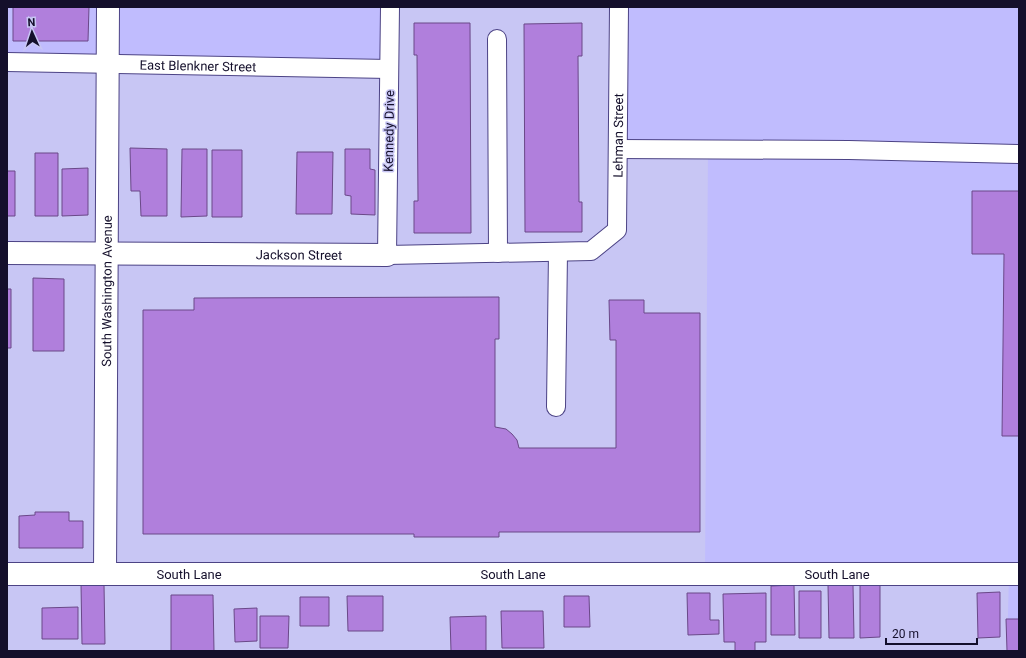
<svg xmlns="http://www.w3.org/2000/svg" width="1026" height="658" font-family="Roboto,sans-serif">
<style>
.built{fill:#c0bcfe}
.building{fill:#b07fdc;stroke:#6a4888}
.lines{fill:none;stroke-linecap:round;stroke-linejoin:round}
.lane-casing{stroke:#4c4385;stroke-width:20}
.street-casing{stroke:#4c4385;stroke-width:24}
.lane{stroke:#fff;stroke-width:18}
.street{stroke:#fff;stroke-width:22}
.labels{text-anchor:middle;dominant-baseline:central;stroke-width:3;stroke-linejoin:round;paint-order:stroke}
.street-label{font-size:13px;fill:#140f2b;stroke:#c8c6f4}
</style>
<rect width="100%" height="100%" fill="#c8c6f4"/>
<!-- built -->
<path class="built" d="M 7,7 L 393,7 L 393,65 L 7,67 Z
M 615,7 L 1019,7 L 1019,651 L 1007,651 L 1009,576 L 705,575 L 708,151 L 616,150 Z"/>
<!-- building -->
<path class="building" d="M 13,7 L 89,7 L 88,41 L 13,41 Z
M 414,23 L 470,23 L 471,233 L 414,233 L 414,201 L 418,201 L 417,55 L 414,55 Z
M 582,23 L 582,56 L 578,56 L 579,202 L 582,202 L 582,232 L 525,232 L 524,24 Z
M 130,148 L 167,149 L 167,216 L 141,216 L 140,191 L 131,191 Z
M 182,149 L 207,149 L 207,216 L 181,217 Z
M 345,149 L 370,149 L 370,169 L 375,170 L 375,215 L 351,214 L 351,196 L 345,195 Z
M 212,150 L 242,150 L 242,217 L 212,217 Z
M 297,152 L 333,152 L 332,214 L 296,214 Z
M 35,153 L 58,153 L 58,216 L 35,216 Z
M 88,168 L 88,215 L 62,216 L 62,169 Z
M 7,171 L 15,171 L 15,216 L 7,216 Z
M 972,191 L 1019,191 L 1019,436 L 1002,436 L 1004,254 L 972,254 Z
M 33,278 L 64,279 L 64,351 L 33,351 Z
M 7,289 L 11,289 L 11,348 L 7,348 Z
M 499,297 L 499,339 L 495,339 L 495,427 L 506,429 L 512,434 L 517,440 L 519,448 L 616,448 L 616,340 L 610,340 L 609,300 L 644,300 L 644,313 L 700,313 L 700,532 L 499,532 L 499,537 L 414,537 L 414,534 L 143,534 L 143,310 L 194,310 L 194,298 Z
M 35,512 L 69,512 L 69,521 L 83,521 L 83,548 L 19,548 L 19,516 L 35,515 Z
M 81,584 L 104,584 L 105,644 L 82,644 Z
M 860,584 L 880,584 L 880,637 L 860,638 Z
M 794,585 L 795,635 L 771,635 L 771,586 Z
M 828,585 L 853,585 L 854,638 L 829,638 Z
M 799,591 L 821,591 L 821,638 L 799,638 Z
M 1000,592 L 1000,637 L 978,638 L 977,593 Z
M 687,593 L 710,593 L 710,620 L 719,620 L 719,634 L 688,635 Z
M 766,593 L 766,642 L 755,642 L 755,651 L 735,651 L 735,642 L 724,642 L 723,594 Z
M 171,595 L 213,595 L 214,651 L 171,651 Z
M 347,596 L 383,596 L 383,631 L 348,631 Z
M 564,596 L 589,596 L 590,627 L 564,627 Z
M 300,597 L 329,597 L 329,626 L 300,626 Z
M 78,607 L 78,639 L 42,639 L 42,608 Z
M 257,608 L 257,641 L 235,642 L 234,609 Z
M 501,611 L 543,611 L 544,648 L 502,648 Z
M 260,616 L 289,616 L 288,648 L 260,648 Z
M 486,616 L 486,651 L 451,651 L 450,617 Z
M 1006,619 L 1019,619 L 1019,651 L 1007,651 Z"/>
<g class="lines">
<!-- lane casing -->
<g class="lane-casing">
<g id="lane">
<path id="s1" d="M 390,7 L 387,255 L 591,251 L 617,230 L 619,7"/>
<path d="M 497,39 L 498,253"/>
<path id="s2" d="M 7,62 L 389,69"/>
<path d="M 619,149 L 849,150 L 1019,154"/>
<path d="M 556,407 L 558,252"/>
</g>
</g>
<!-- street casing -->
<g class="street-casing">
<g id="street">
<path id="s3" d="M 7,253 L 387,255"/>
<path id="s4" d="M 7,574 L 1019,574"/>
<path id="s5" d="M 105,574 L 108,7"/>
</g>
</g>
<!-- lane -->
<use href="#lane" class="lane"/>
<!-- street -->
<use href="#street" class="street"/>
</g>
<g class="labels">
<!-- street labels -->
<g class="street-label">
<text stroke="none"><textPath href="#s2" startOffset="191">East Blenkner Street</textPath></text>
<text transform="translate(389 131) rotate(-89)">Kennedy Drive</text>
<text stroke="none"><textPath href="#s1" startOffset="580">Lehman Street</textPath></text>
<text stroke="none"><textPath href="#s3" startOffset="292">Jackson Street</textPath></text>
<text stroke="none"><textPath href="#s5" startOffset="283">South Washington Avenue</textPath></text>
<text stroke="none"><textPath href="#s4" startOffset="182">South Lane</textPath></text>
<text stroke="none"><textPath href="#s4" startOffset="506">South Lane</textPath></text>
<text stroke="none"><textPath href="#s4" startOffset="830">South Lane</textPath></text>
</g>
</g>
<!-- border -->
<rect width="1026" height="658" fill="none" stroke="#140f2b" stroke-width="16"/>
<!-- north arrow -->
<g transform="translate(32 32) rotate(357)" stroke="#c8c6f4" stroke-width="3" paint-order="stroke">
<path d="M0-3L7 15L0 10L-7 15Z" fill="#140f2b"/>
<text y="-6" font-size="11" font-weight="bold" text-anchor="middle" fill="#140f2b">N</text>
</g>
<!-- scale -->
<path d="M886 638v6h91v-6" fill="none" stroke="#140f2b" stroke-width="2"/>
<text x="892" y="638" font-size="12" fill="#140f2b" stroke="#c8c6f4" stroke-width="3" paint-order="stroke">20 m</text>
</svg>
